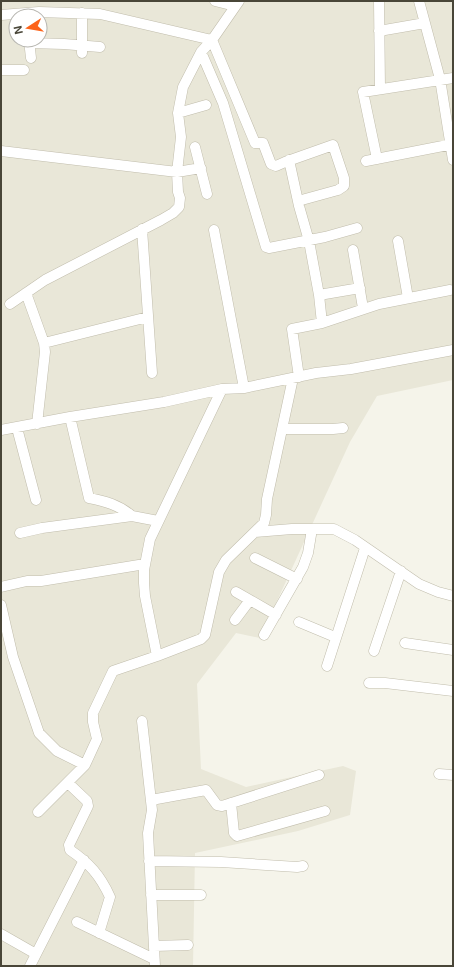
<svg xmlns="http://www.w3.org/2000/svg" width="454" height="967" font-family="Inter,sans-serif">
<style>
.residential{fill:#e9e7d8;fill-rule:evenodd}
.lines{fill:none;stroke-linecap:round;stroke-linejoin:round}
.minor-casing{stroke:#c1bdac;stroke-width:11}
.minor{stroke:#fff;stroke-width:10}
</style>
<rect width="100%" height="100%" fill="#f5f4ea"/>
<!-- residential -->
<path class="residential" d="M 1,1 L 453,1 L 453,380 L 377,396 L 350,442 L 260,638 L 236,633 L 197,684 L 201,769 L 246,787 L 343,766 L 356,771 L 350,815 L 298,831 L 195,853 L 193,966 L 1,966 ZM 16,16 L 40,16 L 40,40 L 16,40 Z"/>
<g class="lines">
<!-- minor casing -->
<g class="minor-casing">
<path id="minor" d="M 215,1 L 235,6
M 379,1 L 380,89
M 419,1 L 440,79 L 453,160
M 1,15 L 39,12 L 100,14 L 212,40 L 255,143 L 263,143 L 271,164 L 276,166 L 285,162 L 333,145 L 344,178 L 344,186 L 338,190 L 298,201
M 379,31 L 425,23
M 29,40 L 31,58
M 29,43 L 64,44 L 100,47
M 201,52 L 223,103 L 266,247 L 269,248 L 325,237 L 357,228
M 82,53 L 82,13
M 1,70 L 24,70
M 178,113 L 206,105
M 195,147 L 207,194
M 1,151 L 177,172 L 201,168
M 377,159 L 363,92 L 453,78
M 289,160 L 299,206 L 309,241 L 319,295 L 322,323
M 366,161 L 453,144
M 142,229 L 152,373
M 214,230 L 244,388
M 398,241 L 408,298
M 353,250 L 363,308
M 26,293 L 44,343 L 45,352 L 37,424
M 319,295 L 360,288
M 10,304 L 45,280 L 161,220 L 173,213 L 179,207 L 180,198 L 178,192 L 177,172 L 181,137 L 178,113 L 183,87 L 201,52 L 212,40 L 239,1
M 44,343 L 148,317
M 299,377 L 292,329 L 322,323 L 379,304 L 450,290
M 70,417 L 89,498 C 105,501 119,505 132,516
M 17,428 L 36,500
M 282,429 L 333,429 L 343,428
M 1,430 L 70,417 L 164,402 L 222,389 L 244,388 L 316,373 L 351,369 L 453,350
M 255,532 L 292,529 L 334,529 L 355,540 L 419,584 L 438,592 L 453,596
M 20,533 L 42,528 L 132,516 L 158,521
M 255,558 L 297,579
M 1,587 L 27,581 L 41,581 L 145,564
M 236,592 L 276,615
M 1,605 L 13,657 L 39,733 L 57,751 L 85,765
M 235,620 L 250,600
M 299,622 L 335,637
M 264,635 L 303,567 L 308,553 L 312,529
M 405,643 L 453,650
M 374,651 L 401,571
M 157,656 L 145,596 L 144,583 L 144,570 L 150,539 L 222,389
M 327,666 L 365,548
M 369,683 L 385,683 L 453,691
M 142,721 L 152,810 L 148,833 L 155,966
M 439,774 L 453,775
M 68,783 L 87,801 L 88,806 L 69,845 L 70,850 C 89,863 100,875 110,897 L 99,933
M 151,800 L 206,790 L 217,805 L 222,806 L 319,775
M 231,803 L 234,833 L 237,836 L 325,811
M 38,812 L 85,765 L 97,739 L 93,722 L 93,713 L 113,671 L 157,656 L 201,639 L 205,635 L 219,572 L 226,560 L 264,523 L 266,515 L 267,499 L 293,378
M 149,861 L 221,862 L 297,867 L 303,866
M 151,895 L 201,895
M 77,922 L 154,959
M 1,934 L 36,954
M 154,946 L 188,945
M 30,966 L 84,860"/>
</g>
<!-- minor -->
<use href="#minor" class="minor"/>
</g>
<!-- border -->
<rect width="454" height="967" fill="none" stroke="#494638" stroke-width="4"/>
<!-- north arrow -->
<g transform="translate(28 28) rotate(258)"><circle r="19" fill="#ffffff" stroke="#b6b5af"/>
<path d="M0-3L7 15L0 10L-7 15Z" fill="#fc631a"/>
<text y="-6" font-size="11" font-weight="bold" text-anchor="middle" fill="#494638">N</text>
</g>
</svg>
